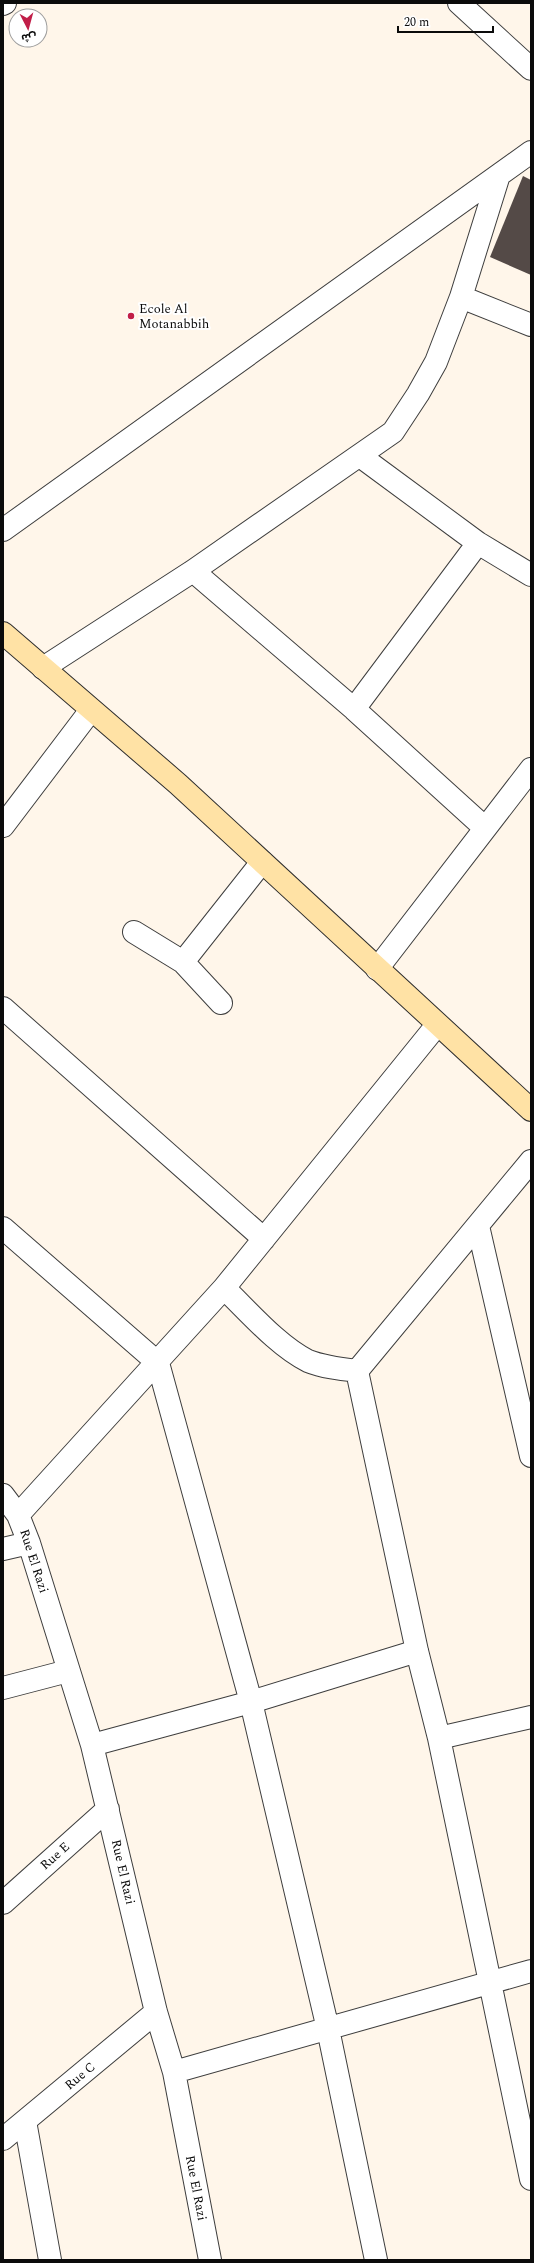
<svg xmlns="http://www.w3.org/2000/svg" width="534" height="2263" font-family="Spectral,'Noto Sans Arabic',serif">
<style>
.building{fill:#544a47}
.lines{fill:none;stroke-linecap:round;stroke-linejoin:round}
.street-casing{stroke:#3e3e3e;stroke-width:24}
.secondary-casing{stroke:#2d2d2d;stroke-width:24}
.street{stroke:#fff;stroke-width:22}
.secondary{stroke:#ffe2a5;stroke-width:22}
.poi-dot{fill:#c11e48;stroke:#fff;stroke-width:1.5}
.labels{text-anchor:middle;dominant-baseline:central;stroke-width:4;stroke-linejoin:round;paint-order:stroke}
.poi-label{font-size:13px;fill:#0b0b0b;stroke:#fff;text-anchor:start}
.street-label{font-size:13px;fill:#0b0b0b;stroke:#fff}
</style>
<rect width="100%" height="100%" fill="#fff6ea"/>
<!-- building -->
<path class="building" d="M 523,176 L 531,180 L 531,275 L 490,257 Z"/>
<g class="lines">
<!-- street casing -->
<g class="street-casing">
<path id="street" d="M 459,3 L 531,69
M 3,4 L 5,3
M 461,297 L 531,325
M 360,456 L 478,543 L 531,575
M 3,530 L 531,152
M 193,571 L 354,709 L 485,828
M 43,668 L 193,571 L 393,432 L 418,394 L 436,362 L 461,297 L 499,175
M 354,709 L 478,543
M 3,826 L 91,710
M 134,932 L 183,962 L 221,1003
M 183,962 L 262,862
M 377,969 L 531,769
M 3,1008 L 264,1239
M 478,1226 L 531,1456
M 3,1228 L 158,1363 L 251,1702 L 328,2029 L 376,2260
M 224,1288 C 249,1312 278,1346 308,1361 C 323,1367 340,1369 357,1371
M 357,1371 L 417,1651 L 439,1738 L 531,2179
M 357,1371 L 531,1161
M 3,1495 L 18,1515 L 29,1543 L 92,1745 L 156,2012 L 174,2072 L 210,2260
M 18,1515 L 224,1288 L 437,1025
M 3,1549 L 29,1543
M 3,1688 L 68,1671
M 439,1738 L 531,1717
M 92,1745 L 251,1702 L 417,1651
M 3,1903 L 108,1809
M 174,2072 L 531,1971
M 25,2121 L 50,2260
M 3,2139 L 156,2012"/>
</g>
<!-- secondary casing -->
<g class="secondary-casing">
<path id="secondary" d="M 3,633 L 178,784 L 531,1110"/>
</g>
<!-- street -->
<use href="#street" class="street"/>
<!-- secondary -->
<use href="#secondary" class="secondary"/>
</g>
<!-- markers -->
<circle class="poi-dot" cx="131" cy="316" r="4"/>
<g class="labels">
<!-- poi labels -->
<g class="poi-label">
<text x="139" y="309">Ecole Al<tspan x="139" dy="15">Motanabbih</tspan></text>
</g>
<!-- street labels -->
<g class="street-label">
<text transform="translate(34 1561) rotate(72)">Rue El Razi</text>
<text transform="translate(55 1856) rotate(-42)">Rue E</text>
<text transform="translate(123 1872) rotate(77)">Rue El Razi</text>
<text transform="translate(80 2076) rotate(-40)">Rue C</text>
<text transform="translate(196 2188) rotate(79)">Rue El Razi</text>
</g>
</g>
<!-- border -->
<rect width="534" height="2263" fill="none" stroke="#0b0b0b" stroke-width="8"/>
<!-- north arrow -->
<g transform="translate(28 28) rotate(174)"><circle r="19" fill="#ffffff" stroke="#9d9d9d"/>
<path d="M0-3L7 15L0 10L-7 15Z" fill="#c11e48"/>
<text y="-6" font-size="11" font-weight="bold" text-anchor="middle" fill="#0b0b0b">ش</text>
</g>
<!-- scale -->
<path d="M398 26v6h95v-6" fill="none" stroke="#0b0b0b" stroke-width="2"/>
<text x="404" y="26" font-size="12" fill="#0b0b0b" stroke="#ffffff" stroke-width="3" paint-order="stroke">20 m</text>
</svg>
